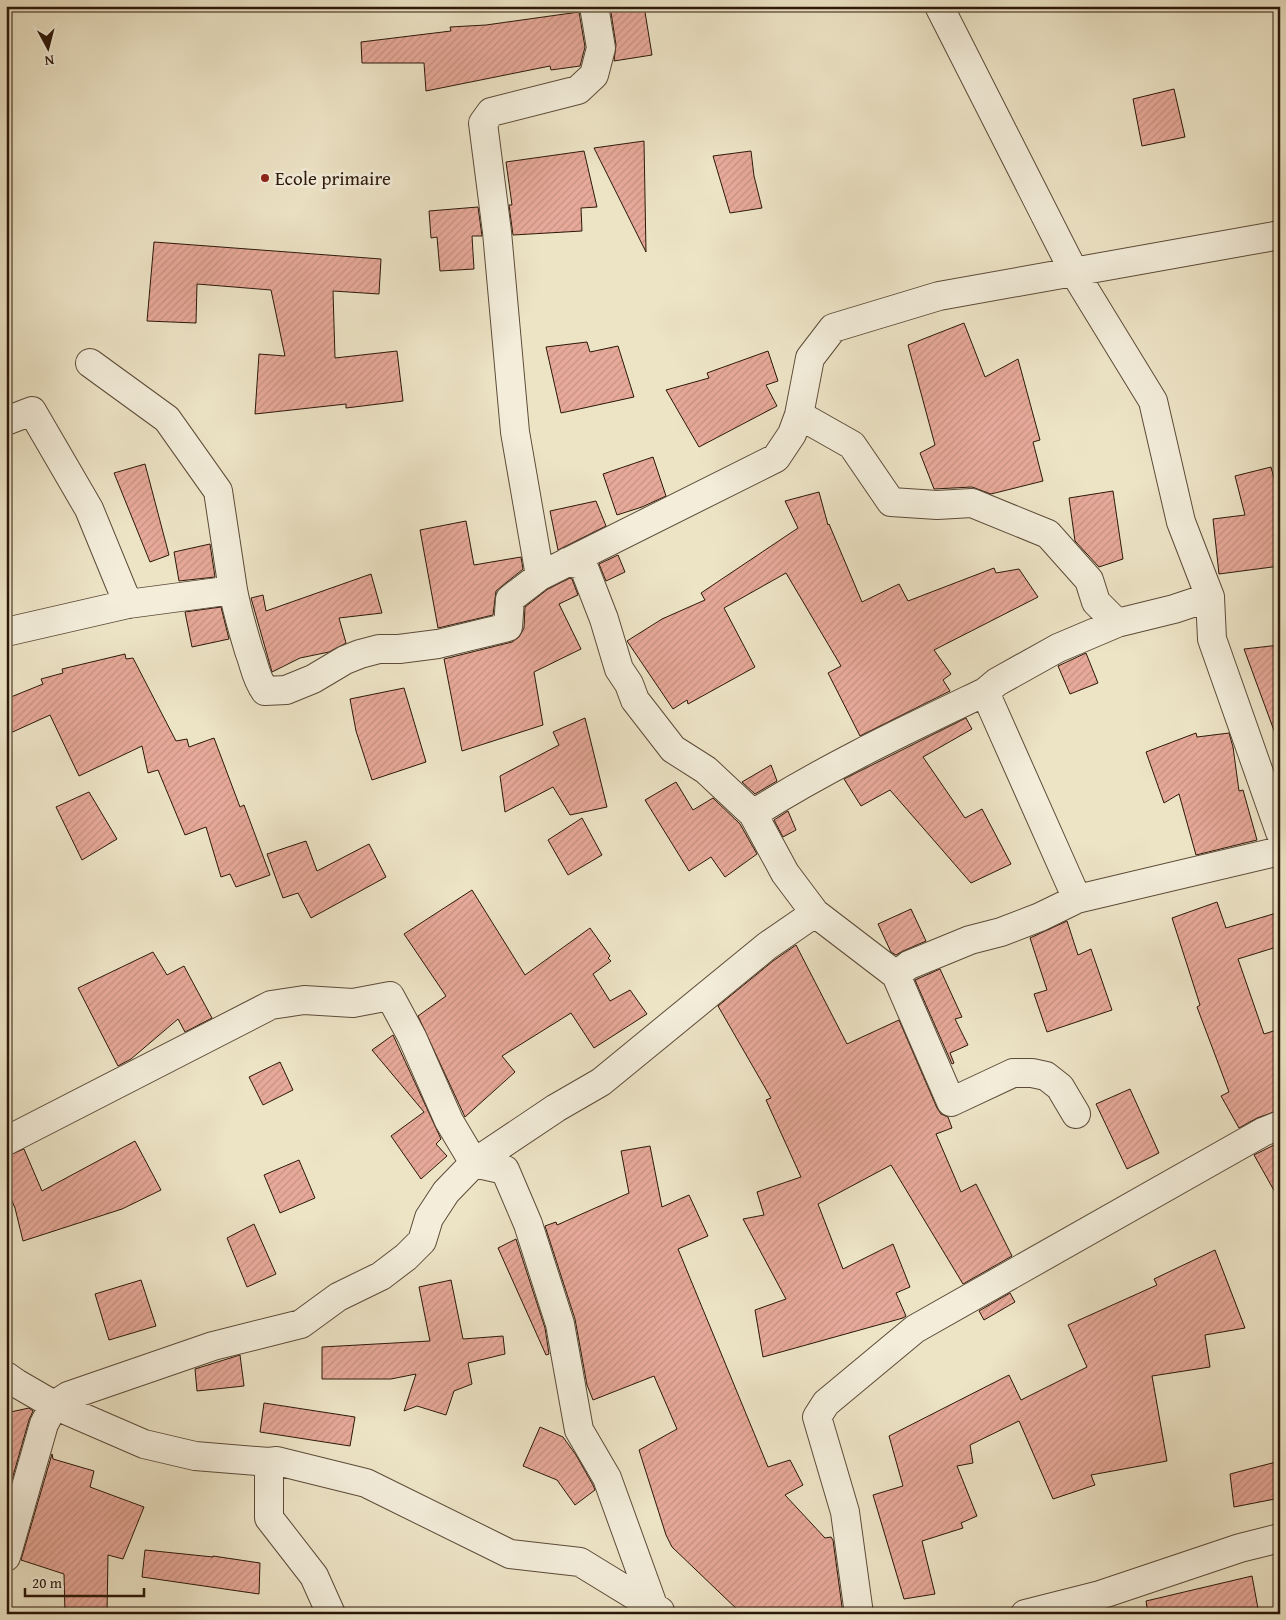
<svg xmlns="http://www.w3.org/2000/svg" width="1286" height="1620" font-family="'Gentium Book Plus',serif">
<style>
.building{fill:url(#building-hatch);stroke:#2c1809}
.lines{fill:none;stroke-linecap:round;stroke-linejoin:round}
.minor-casing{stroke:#5c4b38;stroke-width:30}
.minor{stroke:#f3edda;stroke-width:28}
.poi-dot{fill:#8f2418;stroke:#f3edda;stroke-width:2}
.labels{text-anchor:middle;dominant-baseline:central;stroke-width:5;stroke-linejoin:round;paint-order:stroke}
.poi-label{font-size:19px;fill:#2c1809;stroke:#f3edda;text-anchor:start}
</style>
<defs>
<pattern id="building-hatch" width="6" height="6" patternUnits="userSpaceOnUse" patternTransform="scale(1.25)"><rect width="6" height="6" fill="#e7a999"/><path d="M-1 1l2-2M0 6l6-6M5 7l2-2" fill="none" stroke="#c69182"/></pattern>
</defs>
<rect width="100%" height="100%" fill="#ede4c6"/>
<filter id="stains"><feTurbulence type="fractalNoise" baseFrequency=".004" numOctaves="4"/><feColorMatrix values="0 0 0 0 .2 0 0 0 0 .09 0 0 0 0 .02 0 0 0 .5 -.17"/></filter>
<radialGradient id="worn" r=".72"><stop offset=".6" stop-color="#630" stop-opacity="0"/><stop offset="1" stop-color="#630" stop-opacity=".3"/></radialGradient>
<!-- building -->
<path class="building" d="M 610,6 L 644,6 L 652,55 L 614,61 L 616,45 Z
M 579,12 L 585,47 L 580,66 L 551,70 L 550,66 L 426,91 L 424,63 L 362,63 L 361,42 L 451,31 L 450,27 L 486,25 Z
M 1174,89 L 1185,137 L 1142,146 L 1133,99 Z
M 644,141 L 646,252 L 594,148 Z
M 584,151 L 597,207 L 581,208 L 582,231 L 513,235 L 509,205 L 512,205 L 506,162 Z
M 751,151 L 754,176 L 762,208 L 730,213 L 713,156 Z
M 478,207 L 482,236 L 472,236 L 474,269 L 440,271 L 437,237 L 431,238 L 429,211 Z
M 154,242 L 381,259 L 379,294 L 333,291 L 335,358 L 397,351 L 403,401 L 346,408 L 346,404 L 255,414 L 259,354 L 285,356 L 271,290 L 197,284 L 196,323 L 147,321 Z
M 964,323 L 985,377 L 1018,359 L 1040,440 L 1033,442 L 1043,481 L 991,494 L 972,487 L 934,489 L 920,453 L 935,445 L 908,345 Z
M 587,342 L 590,352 L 618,346 L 634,397 L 561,413 L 546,347 Z
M 768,351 L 778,381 L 766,385 L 777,406 L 699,447 L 666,390 L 709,378 L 707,373 Z
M 653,457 L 666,496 L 642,507 L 617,515 L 603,474 Z
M 145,464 L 169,555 L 150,562 L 114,473 Z
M 1271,467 L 1280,500 L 1280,566 L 1219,574 L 1213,519 L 1245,515 L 1235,476 Z
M 1113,491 L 1123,559 L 1099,567 L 1075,541 L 1069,498 Z
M 819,492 L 828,525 L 829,524 L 862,602 L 899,584 L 908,601 L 994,568 L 996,573 L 1019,569 L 1038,597 L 934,650 L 951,674 L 943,680 L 950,691 L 860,736 L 828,673 L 841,666 L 786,573 L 724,608 L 755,667 L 688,704 L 687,700 L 673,709 L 627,641 L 662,619 L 705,600 L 701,593 L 798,528 L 785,501 Z
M 596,501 L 606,526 L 558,550 L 550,511 Z
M 466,521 L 474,565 L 521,557 L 523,569 L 496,591 L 493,615 L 438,628 L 420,530 Z
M 210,544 L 215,577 L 179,581 L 174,552 Z
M 618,555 L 625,572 L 606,581 L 599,564 Z
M 371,574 L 382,613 L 339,618 L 346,643 L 329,652 L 300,658 L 272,672 L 251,598 L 263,595 L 266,611 Z
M 570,578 L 572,579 L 578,595 L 559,604 L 581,649 L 534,672 L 543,725 L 462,751 L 444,659 L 512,642 L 519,637 L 524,628 L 525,607 L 548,589 Z
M 221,607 L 229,639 L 192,647 L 185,612 Z
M 1280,645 L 1280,735 L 1276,736 L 1244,649 Z
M 1086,653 L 1098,683 L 1070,694 L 1058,666 Z
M 125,654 L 126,659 L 133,658 L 176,741 L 187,739 L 189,747 L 214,738 L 240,807 L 244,805 L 270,875 L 236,887 L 230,874 L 221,877 L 206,827 L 185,835 L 158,770 L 148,773 L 142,746 L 79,776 L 50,715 L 6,735 L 6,699 L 43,684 L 41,679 L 63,673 L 62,669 Z
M 404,688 L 426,762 L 372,780 L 356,731 L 350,699 Z
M 585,718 L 607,807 L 570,815 L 553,787 L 505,812 L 500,776 L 559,745 L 553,732 Z
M 966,718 L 972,729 L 923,757 L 965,818 L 982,809 L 1011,864 L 971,883 L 890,790 L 861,806 L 844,779 Z
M 1196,733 L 1197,737 L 1229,733 L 1233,747 L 1239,791 L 1243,790 L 1257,840 L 1196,855 L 1179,794 L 1164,803 L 1146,752 Z
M 771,765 L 777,781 L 755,794 L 742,782 Z
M 676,782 L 693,810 L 713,798 L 740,824 L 757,854 L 725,877 L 711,857 L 689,871 L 645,800 Z
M 89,792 L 117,839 L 82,860 L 56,807 Z
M 788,811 L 796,830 L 783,837 L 774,820 Z
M 582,818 L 602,855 L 568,875 L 548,840 Z
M 306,841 L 317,871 L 369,844 L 386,877 L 311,918 L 298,893 L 283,898 L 267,854 Z
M 472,890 L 525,975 L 590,928 L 610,956 L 608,958 L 611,961 L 593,974 L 610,1001 L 630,990 L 647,1014 L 594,1048 L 571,1013 L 502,1056 L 515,1072 L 465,1117 L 418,1016 L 446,996 L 404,934 Z
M 1217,902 L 1226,928 L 1280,912 L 1280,946 L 1238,959 L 1264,1034 L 1280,1029 L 1280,1110 L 1257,1118 L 1239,1128 L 1221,1096 L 1229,1092 L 1197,1007 L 1200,1005 L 1172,918 Z
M 911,909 L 926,941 L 903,951 L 896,955 L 891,952 L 878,924 Z
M 1067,921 L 1078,955 L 1091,949 L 1112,1010 L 1047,1032 L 1034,994 L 1047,990 L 1030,938 Z
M 796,945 L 847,1044 L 899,1020 L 937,1108 L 941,1114 L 948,1117 L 952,1128 L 936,1134 L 961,1192 L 976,1184 L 1012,1256 L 963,1284 L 891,1165 L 818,1204 L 843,1269 L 893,1244 L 910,1287 L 896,1293 L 906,1316 L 903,1318 L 763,1357 L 755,1310 L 786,1299 L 743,1219 L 764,1215 L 757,1192 L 801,1177 L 766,1100 L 771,1098 L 718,1006 L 773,961 Z
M 153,952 L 167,975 L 184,966 L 212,1018 L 185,1032 L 178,1019 L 131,1059 L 118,1066 L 78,988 Z
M 940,969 L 962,1017 L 955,1019 L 968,1045 L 950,1053 L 954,1063 L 952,1064 L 915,980 Z
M 393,1035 L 441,1139 L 436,1144 L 447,1156 L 421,1179 L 391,1136 L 424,1112 L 372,1050 Z
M 280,1062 L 293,1090 L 263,1105 L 249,1077 Z
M 1130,1089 L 1159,1153 L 1127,1169 L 1096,1104 Z
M 135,1141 L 161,1190 L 122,1209 L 23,1241 L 15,1208 L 6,1187 L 6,1156 L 24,1149 L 42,1191 Z
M 1280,1142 L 1280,1201 L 1254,1155 Z
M 650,1146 L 662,1207 L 689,1195 L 708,1236 L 678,1249 L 768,1467 L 790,1460 L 803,1485 L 785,1495 L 825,1538 L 831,1537 L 833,1540 L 843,1614 L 742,1614 L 672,1547 L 666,1535 L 639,1450 L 677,1429 L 654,1376 L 593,1400 L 587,1385 L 575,1319 L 545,1226 L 556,1222 L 557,1225 L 629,1193 L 621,1151 Z
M 299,1160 L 315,1198 L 280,1213 L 264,1175 Z
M 254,1224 L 276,1274 L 247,1287 L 227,1238 Z
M 516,1239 L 545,1328 L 549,1354 L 546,1355 L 498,1248 Z
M 1215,1250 L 1245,1328 L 1205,1335 L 1210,1367 L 1152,1376 L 1167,1461 L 1091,1475 L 1095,1485 L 1053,1499 L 1019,1421 L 970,1445 L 973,1463 L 957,1466 L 977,1516 L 961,1523 L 963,1528 L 922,1541 L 935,1594 L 904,1599 L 873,1495 L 903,1486 L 889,1436 L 1009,1375 L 1021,1400 L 1087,1367 L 1068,1325 L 1157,1285 L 1154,1279 Z
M 141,1280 L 156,1326 L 109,1340 L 95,1294 Z
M 451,1280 L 463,1339 L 503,1336 L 505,1354 L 468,1363 L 472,1384 L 454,1391 L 446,1415 L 417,1406 L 404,1411 L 416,1374 L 391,1379 L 322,1379 L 322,1347 L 430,1341 L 419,1287 Z
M 1010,1293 L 1015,1302 L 984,1320 L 979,1311 Z
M 240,1355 L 244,1386 L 197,1391 L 195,1369 Z
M 264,1403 L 355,1417 L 350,1446 L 260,1432 Z
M 29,1408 L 33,1411 L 29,1420 L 9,1490 L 6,1490 L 6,1413 Z
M 540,1427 L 563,1437 L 576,1455 L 593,1485 L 595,1490 L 575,1505 L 557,1480 L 523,1466 Z
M 52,1454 L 53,1459 L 94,1471 L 90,1487 L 144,1507 L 123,1559 L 108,1555 L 107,1614 L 65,1614 L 64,1574 L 21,1560 Z
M 1280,1461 L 1280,1498 L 1234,1507 L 1230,1474 Z
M 145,1550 L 213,1557 L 213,1556 L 260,1563 L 259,1594 L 142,1577 Z
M 1252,1576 L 1259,1614 L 1148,1614 L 1146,1601 Z"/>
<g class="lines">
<!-- minor casing -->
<g class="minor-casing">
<path id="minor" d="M 939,6 L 1074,272 L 1153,401 L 1181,522 L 1210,597 L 1212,639 L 1280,832
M 90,363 L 167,419 L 218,491 L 233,590
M 799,415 L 852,445 L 891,502 L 937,505 L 972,503 L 1048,534 L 1089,580 L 1096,602 L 1117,623
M 6,421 L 32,411 L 89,509 L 128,604
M 567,562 L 583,565 L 604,619 L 619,669 L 629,684 L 635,700 L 673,749 L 706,770 L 753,814 L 785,873 L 815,913 L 896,975 L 951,1102 L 1013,1073 L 1032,1073 L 1046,1076 L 1060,1087 L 1076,1114
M 540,576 L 515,432 L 497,232 L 483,123 L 491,112 L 578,90 L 594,75 L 601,48 L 594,6
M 6,632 L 128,604 L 233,590 C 237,611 243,631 249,651 C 255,666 255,677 265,691 L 286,690 L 313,679 L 345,660 L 360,654 L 379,649 L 399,649 L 438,644 L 508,627 L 510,599 L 540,576 L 776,458 L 792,434 L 799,415 L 810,358 L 833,328 L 939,296 L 1280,235
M 985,692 L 1077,899
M 753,814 C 827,767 906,730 985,692 L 997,682 L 1058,648 L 1117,623 L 1174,609 L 1210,597
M 896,975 L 909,965 L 970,940 L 1001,932 L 1040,917 L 1077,899 L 1280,851
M 6,1141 L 271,1005 L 304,1000 L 353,1003 L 390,996 L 412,1037 L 449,1121 L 474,1163 L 505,1170 L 528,1224 L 560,1324 L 579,1430 L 607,1478 L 654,1608
M 6,1376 L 16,1383 L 54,1405 L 144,1444 L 195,1456 L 269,1462 L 277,1461 L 366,1483 L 510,1554 L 580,1562 L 660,1611
M 269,1462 L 269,1518 L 314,1576 L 331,1614
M 6,1557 L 44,1424 L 54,1405 L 68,1396 L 213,1346 L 301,1324 L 338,1297 L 381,1276 L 406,1257 L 422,1241 L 429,1218 L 446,1192 L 474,1163 L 556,1108 L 601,1082 L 767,946 L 815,913
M 859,1614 L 845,1512 L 817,1417 L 826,1403 L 915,1329 L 1263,1132 L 1280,1125
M 1025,1614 L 1100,1595 L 1240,1548 L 1280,1538"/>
</g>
<!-- minor -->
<use href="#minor" class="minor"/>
</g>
<!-- markers -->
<circle class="poi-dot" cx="265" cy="178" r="5"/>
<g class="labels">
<!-- poi labels -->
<g class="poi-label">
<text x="275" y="178">Ecole primaire</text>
</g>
</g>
<!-- margin -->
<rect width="1286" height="1620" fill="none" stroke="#ede4c6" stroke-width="25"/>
<rect x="8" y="8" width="1271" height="1605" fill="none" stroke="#2c1809" stroke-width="2.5"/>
<rect x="12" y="12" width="1261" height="1595" fill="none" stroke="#2c1809"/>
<!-- north arrow -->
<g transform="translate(48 48) rotate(173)" stroke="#f3edda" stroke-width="4" paint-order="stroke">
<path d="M0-4L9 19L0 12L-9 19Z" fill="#2c1809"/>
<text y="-8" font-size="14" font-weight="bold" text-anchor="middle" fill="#2c1809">N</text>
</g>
<!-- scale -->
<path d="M25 1588v8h119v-8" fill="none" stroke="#2c1809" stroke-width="2.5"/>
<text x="32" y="1588" font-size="15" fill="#2c1809" stroke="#f3edda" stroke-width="4" paint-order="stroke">20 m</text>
<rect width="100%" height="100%" filter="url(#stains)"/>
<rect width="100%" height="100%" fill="url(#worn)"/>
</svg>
